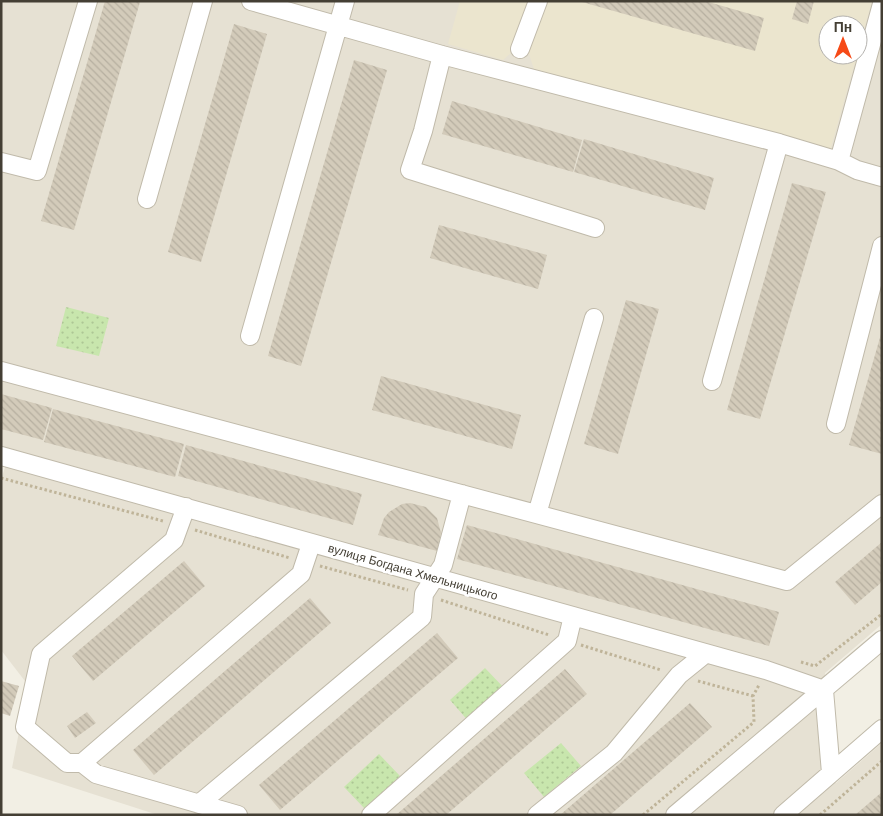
<svg xmlns="http://www.w3.org/2000/svg" width="883" height="816" font-family="Helvetica,sans-serif">
<style>
.residential{fill:#e6e1d3;fill-rule:evenodd}
.education{fill:#ebe5ce}
.park{fill:url(#park-dots)}
.building{fill:url(#building-back-hatch)}
.lines{fill:none;stroke-linecap:round;stroke-linejoin:round}
.minor-casing{stroke:#c0baaa;stroke-width:20}
.path{stroke:#bfb499;stroke-width:3;stroke-dasharray:2.5 2.5;stroke-linecap:butt}
.minor{stroke:#fff;stroke-width:18}
.labels{text-anchor:middle;dominant-baseline:central;stroke-width:5;stroke-linejoin:round;paint-order:stroke}
.street-label{font-size:12px;fill:#443f34;stroke:#fff}
</style>
<defs>
<pattern id="park-dots" width="8" height="8" patternUnits="userSpaceOnUse" patternTransform="scale(1.25)"><rect width="8" height="8" fill="#c8e6ad"/><path d="M2 2h.1M6 6h.1" fill="none" stroke="#adc695" stroke-width="1.8" stroke-linecap="round"/></pattern>
<pattern id="building-back-hatch" width="6" height="6" patternUnits="userSpaceOnUse" patternTransform="scale(1.25)"><rect width="6" height="6" fill="#d3cbba"/><path d="M-1 5l2 2M0 0l6 6M5-1l2 2" fill="none" stroke="#b6afa0"/></pattern>
</defs>
<rect width="100%" height="100%" fill="#f2efe4"/>
<!-- residential -->
<path class="residential" d="M 1,1 L 882,1 L 882,624 L 825,673 L 821,763 L 836,783 L 882,743 L 882,815 L 158,815 L 12,768 L 28,685 L 1,650 L 1,480 L 10,451 L 1,448 ZM 828,25 L 858,25 L 858,55 L 828,55 Z"/>
<!-- education -->
<path class="education" d="M 460,1 L 872,1 L 858,51 L 858,25 L 828,25 L 828,55 L 857,55 L 830,151 L 534,69 L 529,54 L 514,50 L 503,60 L 448,44 Z"/>
<!-- park -->
<path class="park" d="M 66,307 L 109,318 L 99,356 L 56,346 Z
M 485,668 L 506,690 L 470,723 L 450,700 Z
M 561,743 L 581,766 L 544,797 L 524,773 Z
M 379,754 L 400,776 L 365,809 L 344,787 Z"/>
<!-- building -->
<path class="building" d="M 105,1 L 140,2 L 74,230 L 41,221 Z
M 705,1 L 764,18 L 755,51 L 582,2 Z
M 797,1 L 814,1 L 808,24 L 792,19 Z
M 234,24 L 267,34 L 201,262 L 168,252 Z
M 354,60 L 387,70 L 301,366 L 268,356 Z
M 452,101 L 582,140 L 573,172 L 442,134 Z
M 584,139 L 714,178 L 705,210 L 574,172 Z
M 792,183 L 826,192 L 760,419 L 727,410 Z
M 439,225 L 547,255 L 538,289 L 430,258 Z
M 626,300 L 659,309 L 618,454 L 584,444 Z
M 881,334 L 882,334 L 882,454 L 849,445 Z
M 381,376 L 521,415 L 512,449 L 372,410 Z
M 1,394 L 52,408 L 43,440 L 1,429 Z
M 53,409 L 184,444 L 175,477 L 44,442 Z
M 186,445 L 362,494 L 353,525 L 178,476 Z
M 410,503 L 426,507 L 437,518 L 441,533 L 437,551 L 378,535 L 384,518 L 389,512 L 402,504 Z
M 467,525 L 779,612 L 769,646 L 457,559 Z
M 882,542 L 882,582 L 855,605 L 835,582 Z
M 184,561 L 205,586 L 93,681 L 72,656 Z
M 310,598 L 331,623 L 154,775 L 133,750 Z
M 437,633 L 458,658 L 280,810 L 259,785 Z
M 565,669 L 587,694 L 446,815 L 396,815 Z
M 1,681 L 19,686 L 10,716 L 1,713 Z
M 690,703 L 712,727 L 610,815 L 560,815 Z
M 87,712 L 96,723 L 75,738 L 67,726 Z
M 882,792 L 882,815 L 855,815 Z"/>
<g class="lines">
<!-- minor casing -->
<g class="minor-casing">
<path id="minor" d="M 251,1 L 442,55 L 779,143 L 839,161 L 857,170 L 882,177
M 520,49 L 538,1
M 442,55 L 423,131 L 410,170 L 595,228
M 839,161 L 882,4
M 1,162 L 37,171 L 88,1
M 147,199 L 203,1
M 250,336 L 345,1
M 1,371 L 787,581 L 882,504
M 712,381 L 779,143
M 836,424 L 882,246
M 1,456 L 766,670 L 824,690
M 186,507 L 174,540 L 41,654 L 25,727 L 67,763 L 82,763 L 96,774 L 238,815
M 537,514 L 594,318
M 824,690 L 831,773
M 82,763 L 301,574 L 311,544
M 199,804 L 422,617 L 424,594 L 443,565 L 462,494
M 371,815 L 567,641 L 573,616
M 537,815 L 614,753 L 679,675 L 705,654
M 675,815 L 882,640
M 783,815 L 882,729"/>
</g>
<!-- path -->
<path class="path" d="M 1,478 L 163,521
M 195,530 L 290,558
M 320,566 L 408,590
M 441,600 L 549,635
M 581,645 L 661,670
M 801,662 L 815,666 L 882,614
M 698,681 L 753,696
M 643,815 L 754,722 L 753,696 L 759,685
M 820,815 L 882,761"/>
<!-- minor -->
<use href="#minor" class="minor"/>
</g>
<g class="labels">
<!-- street labels -->
<g class="street-label">
<text transform="translate(413 572) rotate(16)">вулиця Богдана Хмельницького</text>
</g>
</g>
<!-- border -->
<rect width="883" height="816" fill="none" stroke="#443f34" stroke-width="5"/>
<!-- north arrow -->
<g transform="translate(843 40)"><circle r="24" fill="#ffffff" stroke="#b4b2ae"/>
<path d="M0-4L9 19L0 12L-9 19Z" fill="#f64a17"/>
<text y="-8" font-size="14" font-weight="bold" text-anchor="middle" fill="#443f34">Пн</text>
</g>
</svg>
